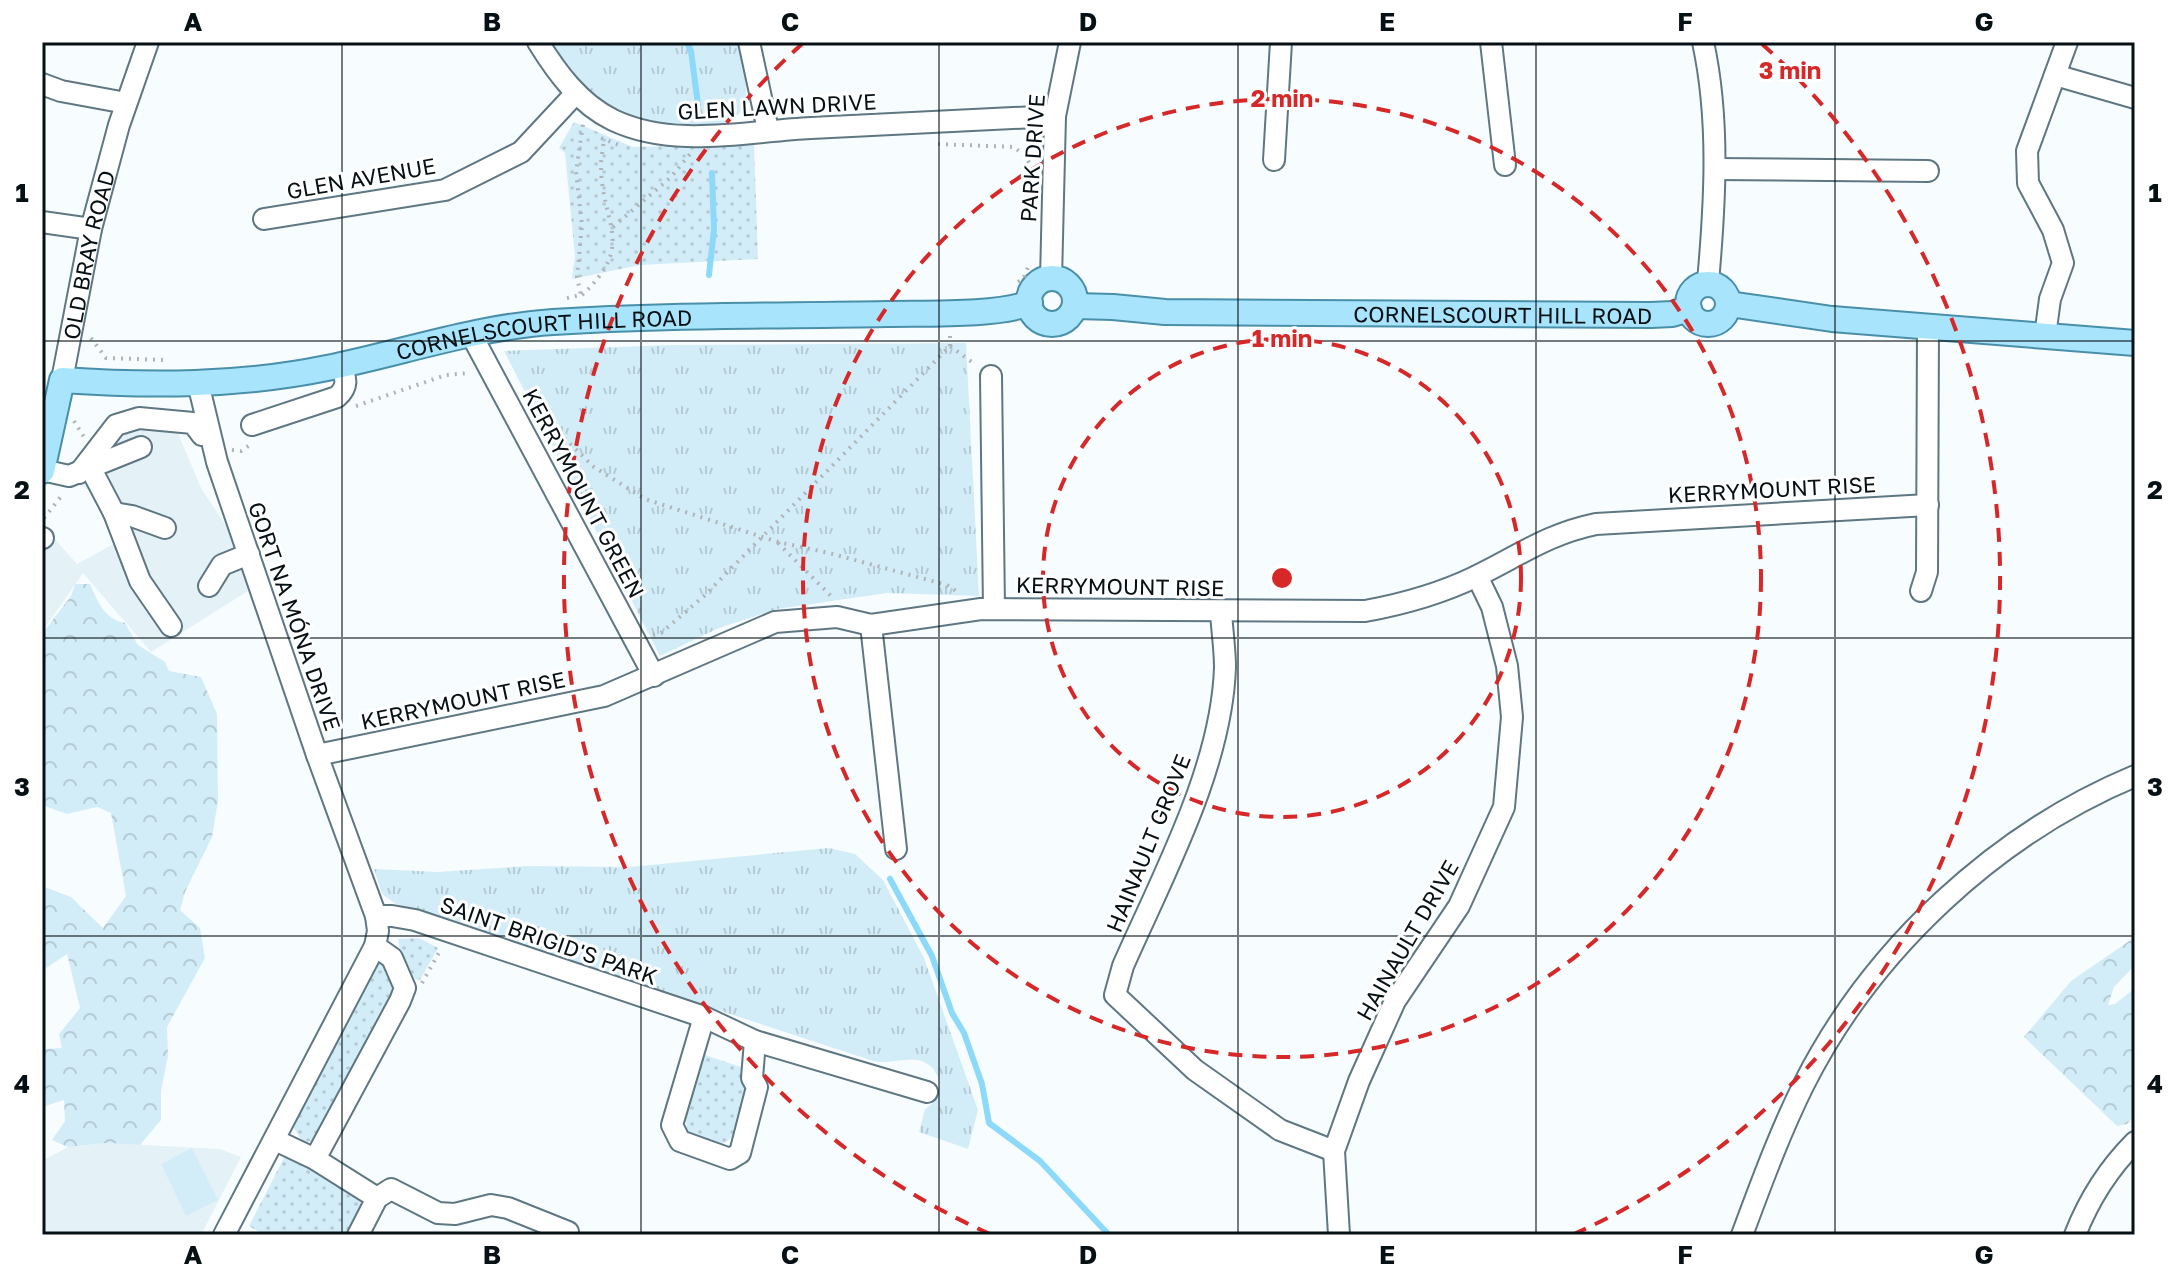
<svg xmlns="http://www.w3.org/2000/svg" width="2177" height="1277" font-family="'Golos Text',sans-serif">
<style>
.built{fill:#e4f2f8}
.grass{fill:url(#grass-dots)}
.forest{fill:url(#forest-crowns)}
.park{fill:url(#park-tufts)}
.pitch{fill:#d3edf8}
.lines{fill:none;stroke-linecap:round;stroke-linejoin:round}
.stream{stroke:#8cd9f9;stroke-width:6}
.minor-casing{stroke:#5f7782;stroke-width:24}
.major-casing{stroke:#4a8faa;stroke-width:28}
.path{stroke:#aeb4b8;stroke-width:4;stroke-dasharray:2 6;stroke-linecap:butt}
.minor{stroke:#fff;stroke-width:20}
.major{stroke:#a8e5fc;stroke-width:24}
.grid{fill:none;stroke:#071014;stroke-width:2;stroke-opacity:0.55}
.ring{fill:none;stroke:#d62828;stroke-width:4;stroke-dasharray:14 10}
.labels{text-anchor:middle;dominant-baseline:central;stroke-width:6;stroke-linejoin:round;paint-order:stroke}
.street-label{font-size:22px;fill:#071014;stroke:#fff}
.centre{fill:#d62828;stroke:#fff;stroke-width:4}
.ring-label{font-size:24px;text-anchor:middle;font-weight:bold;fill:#d62828;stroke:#fff;stroke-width:6;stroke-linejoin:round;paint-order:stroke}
.neatline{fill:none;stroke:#071014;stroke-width:3}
.grid-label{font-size:26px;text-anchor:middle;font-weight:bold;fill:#071014}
</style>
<defs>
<pattern id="grass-dots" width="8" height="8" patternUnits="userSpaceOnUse" patternTransform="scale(2)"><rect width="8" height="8" fill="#d3edf8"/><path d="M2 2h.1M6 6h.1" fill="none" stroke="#b4cad4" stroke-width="1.8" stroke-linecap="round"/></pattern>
<pattern id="forest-crowns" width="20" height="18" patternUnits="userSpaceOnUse" patternTransform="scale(2)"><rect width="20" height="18" fill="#d3edf8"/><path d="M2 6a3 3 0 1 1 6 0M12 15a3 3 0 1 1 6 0" fill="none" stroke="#b4cad4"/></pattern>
<pattern id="park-tufts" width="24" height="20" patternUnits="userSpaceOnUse" patternTransform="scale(2)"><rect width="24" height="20" fill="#d3edf8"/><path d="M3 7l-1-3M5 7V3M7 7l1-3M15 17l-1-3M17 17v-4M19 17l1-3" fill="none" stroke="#b4cad4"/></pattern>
</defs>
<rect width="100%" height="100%" fill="#f7fcff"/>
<!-- built -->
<path class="built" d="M 174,424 L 202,490 L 228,528 L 248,591 L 151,652 L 83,573 L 42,632 L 42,529 L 44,527 L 77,564 L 117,542 L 102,500 L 77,482 L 120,429 Z
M 107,1143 L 220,1149 L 241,1157 L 201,1235 L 42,1235 L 42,1161 L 68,1147 Z"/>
<!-- grass -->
<path class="grass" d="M 574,122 L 633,147 L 754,144 L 758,259 L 640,265 L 572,279 L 575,257 L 565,153 L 559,148 Z
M 419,938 L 438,948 L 420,980 L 415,979 L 400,951 L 398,939 Z
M 380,961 L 387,963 L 395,982 L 393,1000 L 319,1141 L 303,1142 L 293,1127 Z
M 705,1055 L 747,1069 C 744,1088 743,1142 720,1144 C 711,1144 698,1138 689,1134 C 679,1110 697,1078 705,1055 Z
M 286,1154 C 304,1164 357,1186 361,1204 C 364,1216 358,1225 353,1235 L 264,1235 L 249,1226 Z"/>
<!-- forest -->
<path class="forest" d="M 75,584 L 90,584 C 98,602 104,619 125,623 L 138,645 L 165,662 L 169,671 L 201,677 L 217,714 L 218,801 L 212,837 L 185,892 L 180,910 L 200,928 L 205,958 L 167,1027 L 168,1056 L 161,1091 L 161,1120 L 140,1145 L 107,1143 L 68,1147 L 52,1140 L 65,1121 L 64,1100 L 42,1107 L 42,1053 L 45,1049 L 62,1048 L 59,1034 L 80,1008 L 67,954 L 42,971 L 42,886 L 71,897 L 103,928 L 126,896 L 111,813 L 97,807 L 67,814 L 42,805 L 42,634 L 71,596 Z
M 2135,937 L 2135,965 L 2114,987 L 2108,1005 L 2115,1004 L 2135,988 L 2135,1115 L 2127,1124 L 2117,1126 L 2024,1037 L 2071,981 Z"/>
<!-- park -->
<path class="park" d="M 551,42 L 737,42 C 741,62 752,90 742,109 C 734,126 715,124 699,124 C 677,124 652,125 631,117 C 598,104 568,73 551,42 Z
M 966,343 L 979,596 L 887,593 L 777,609 L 719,628 L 660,656 L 504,351 L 673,345 Z
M 829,848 L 855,854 L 883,880 L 924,958 L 978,1110 L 968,1149 L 919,1132 L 925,1109 C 944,1099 944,1071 924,1062 C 909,1055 889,1065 873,1061 L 396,904 L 382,894 L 374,869 L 438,872 L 527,866 L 629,867 Z"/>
<!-- pitch -->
<path class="pitch" d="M 192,1148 L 218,1200 L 186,1216 L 161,1164 Z"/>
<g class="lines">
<!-- stream -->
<path class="stream" d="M 687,42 L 691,51 L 698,105
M 709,275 L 714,229 L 712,173
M 890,879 L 932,956 L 952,1013 L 964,1033 L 982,1084 L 989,1123 L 1040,1161 L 1109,1235"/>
<!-- minor casing -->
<g class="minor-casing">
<g id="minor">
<path d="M 538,42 C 557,73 580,104 613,120 C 674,149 747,131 811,128 C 893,124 974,120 1055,116"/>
<path d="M 749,42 L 768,130"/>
<path d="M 1491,42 L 1505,165"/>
<path d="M 1703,42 C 1720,120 1715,203 1708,282"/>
<path d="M 2055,75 L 2135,98"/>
<path d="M 42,84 L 61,91 L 126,103"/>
<path d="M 1274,160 L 1281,42"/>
<path d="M 1715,169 L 1928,171"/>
<path d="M 264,219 L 445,190 L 521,152 L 576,93"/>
<path d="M 42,222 L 91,229"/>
<path d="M 1051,279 L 1055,116 L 1070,42"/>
<path d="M 471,334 L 654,676"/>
<path d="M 2045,336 L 2050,299 L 2063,263 L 2053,230 L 2028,183 L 2027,151 L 2067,42"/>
<path d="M 991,376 L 994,609"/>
<path id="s1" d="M 62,380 L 91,229 L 119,125 L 148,42"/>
<path d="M 198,383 L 217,462 L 317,755 L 376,916 L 378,931 L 375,946 L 224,1235"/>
<path d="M 252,425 L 337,397 C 349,386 346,379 341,365"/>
<path d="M 91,469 L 114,513 L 140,581 L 171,626"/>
<path d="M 42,470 L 69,476 L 141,447"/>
<path d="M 79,473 L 116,425 L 139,418 L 193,423 L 202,435"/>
<path d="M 114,513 L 132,516 L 165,528"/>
<path d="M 42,538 L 43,538"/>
<path d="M 209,586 L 222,565 L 249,554"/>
<path d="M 1921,591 L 1927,572 L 1928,328"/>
<path d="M 1221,612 C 1222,630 1225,649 1225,667 C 1222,767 1163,875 1123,966 L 1115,995 L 1195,1070 L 1280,1130 L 1334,1151"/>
<path d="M 871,625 L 896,849"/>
<path d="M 317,755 L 604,696 L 775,622 L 837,617 L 871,625 L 981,609 L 1365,611 C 1404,604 1440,594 1477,576 C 1520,555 1548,534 1596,524 L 1928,505"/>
<path d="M 376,916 L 392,916 L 415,920 L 704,1017 L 755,1041 L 927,1092"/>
<path d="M 704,1017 L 672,1125 L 680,1141 L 730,1159 L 740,1153 L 757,1087 L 752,1078 L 755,1041"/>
<path d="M 275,1140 L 315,1159 L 377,1198"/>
<path d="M 315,1159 L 400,1001 L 405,988 L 392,958 L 375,946"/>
<path d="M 358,1235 L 377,1198 L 391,1189 L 438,1213 L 455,1214 L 491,1205 L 508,1208 L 568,1232"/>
<path d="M 1339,1235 L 1334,1151 L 1359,1081 L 1395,1001 L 1459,906 L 1504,807 L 1512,717 L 1507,666 L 1492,607 L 1477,576"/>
<path d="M 1742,1235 C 1761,1184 1780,1132 1804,1084 C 1872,949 1996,834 2135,776"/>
<path d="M 2075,1235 C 2089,1199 2108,1169 2135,1142"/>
</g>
</g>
<!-- major casing -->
<g class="major-casing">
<g id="major">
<circle cx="1052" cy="301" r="23"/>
<circle cx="1708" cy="304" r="20"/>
<path d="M 1729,304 L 1832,319 L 2135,343"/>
<path id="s2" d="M 1075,306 L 1113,307 L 1165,312 L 1651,315 L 1672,314 L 1689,309"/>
<path id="s3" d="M 42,471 L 62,380 C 150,386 240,386 327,368 C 402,353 475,327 553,322 C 663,315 775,316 886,314 C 924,313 996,316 1030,303"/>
</g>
</g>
<!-- path -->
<path class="path" d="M 601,138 L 619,145
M 938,144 L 1014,147 L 1026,157 L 1033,170
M 613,227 L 671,177 L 690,154
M 1018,282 L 1023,279 L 1030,263
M 582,295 C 637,244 601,224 601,165 C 601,157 603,148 604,140
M 567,298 L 581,295 L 577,277 L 582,225 L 576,172 L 583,124
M 91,338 L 106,358 L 165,360
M 950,346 L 950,334
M 356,406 L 446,375 L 469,373
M 74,421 L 84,437
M 543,428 L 559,433 L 594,467 L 645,499 L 778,542 L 829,553 L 947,585 L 959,593
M 232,450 L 241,451 L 250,445
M 44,518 L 63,494
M 778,543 L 834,599
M 653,635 L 661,633 L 704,596 L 950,346 L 976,365
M 422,983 L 441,949"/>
<!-- minor -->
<use href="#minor" class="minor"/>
<!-- major -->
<use href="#major" class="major"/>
</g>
<!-- grid -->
<path class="grid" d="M 342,42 L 342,1235M 641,42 L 641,1235M 939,42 L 939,1235M 1238,42 L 1238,1235M 1536,42 L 1536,1235M 1835,42 L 1835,1235M 42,341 L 2135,341M 42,638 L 2135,638M 42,936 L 2135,936"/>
<!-- distance rings -->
<g class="ring">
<circle cx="1282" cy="578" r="239"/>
<circle cx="1282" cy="578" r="479"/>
<path d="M990 1234A718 718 0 0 1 802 44M1762 44A718 718 0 0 1 1574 1234"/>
</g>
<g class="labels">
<!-- street labels -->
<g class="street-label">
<text transform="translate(777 106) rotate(-3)">GLEN LAWN DRIVE</text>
<text transform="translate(1032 158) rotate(-86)">PARK DRIVE</text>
<text transform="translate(361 178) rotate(-10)">GLEN AVENUE</text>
<text stroke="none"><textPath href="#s1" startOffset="128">OLD BRAY ROAD</textPath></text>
<text stroke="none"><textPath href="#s2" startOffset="428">CORNELSCOURT HILL ROAD</textPath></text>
<text stroke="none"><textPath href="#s3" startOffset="580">CORNELSCOURT HILL ROAD</textPath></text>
<text transform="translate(1772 489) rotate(-3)">KERRYMOUNT RISE</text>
<text transform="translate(584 493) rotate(62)">KERRYMOUNT GREEN</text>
<text transform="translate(1120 586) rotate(1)">KERRYMOUNT RISE</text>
<text transform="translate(295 616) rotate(71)">GORT NA MÓNA DRIVE</text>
<text transform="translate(463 700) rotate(-12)">KERRYMOUNT RISE</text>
<text transform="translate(1148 843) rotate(-68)">HAINAULT GROVE</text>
<text transform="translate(549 940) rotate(19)">SAINT BRIGID'S PARK</text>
<text transform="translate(1407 940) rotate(-60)">HAINAULT DRIVE</text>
</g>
</g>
<circle cx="1282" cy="578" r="12" class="centre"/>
<g class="ring-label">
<text x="1790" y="79">3 min</text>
<text x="1282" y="107">2 min</text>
<text x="1282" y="347">1 min</text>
</g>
<!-- border -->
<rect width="2177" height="1277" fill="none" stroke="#ffffff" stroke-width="88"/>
<rect x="44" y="44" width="2089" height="1189" class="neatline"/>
<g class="grid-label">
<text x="193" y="31">A</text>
<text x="492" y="31">B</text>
<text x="790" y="31">C</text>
<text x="1088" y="31">D</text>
<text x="1387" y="31">E</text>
<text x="1685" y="31">F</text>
<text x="1984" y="31">G</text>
<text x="22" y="202">1</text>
<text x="2155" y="202">1</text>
<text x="22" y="499">2</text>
<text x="2155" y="499">2</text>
<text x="22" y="796">3</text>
<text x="2155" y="796">3</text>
<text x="22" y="1093">4</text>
<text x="2155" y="1093">4</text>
<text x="193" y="1264">A</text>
<text x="492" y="1264">B</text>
<text x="790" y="1264">C</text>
<text x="1088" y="1264">D</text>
<text x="1387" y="1264">E</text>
<text x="1685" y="1264">F</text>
<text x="1984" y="1264">G</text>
</g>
</svg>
